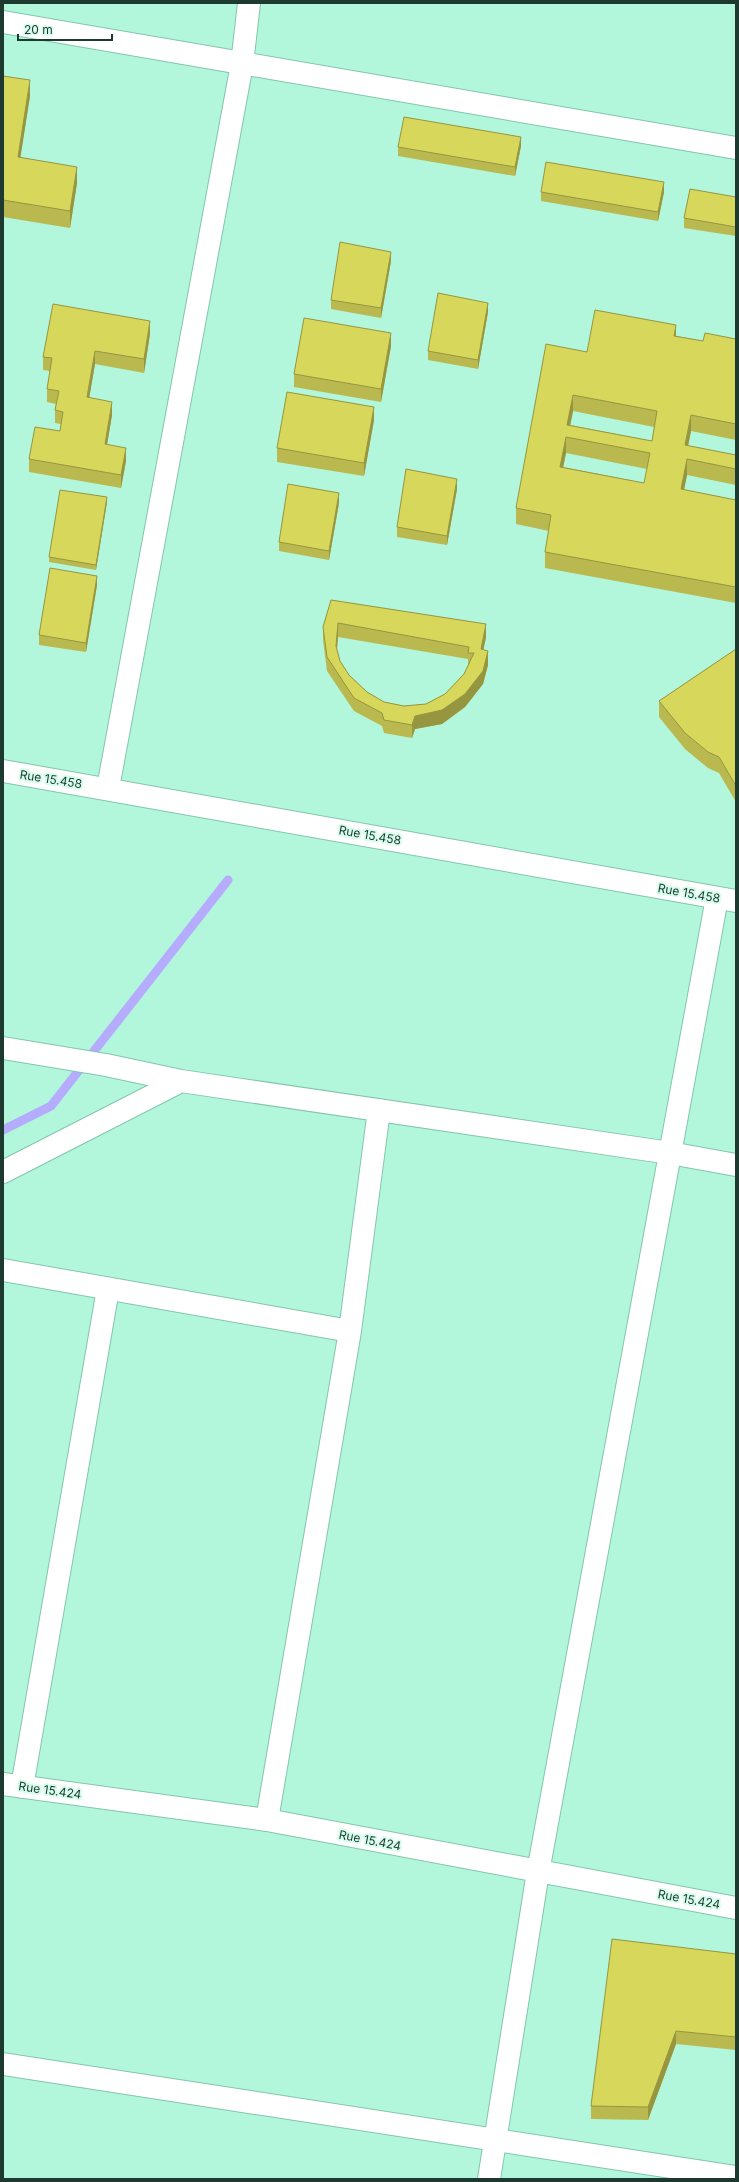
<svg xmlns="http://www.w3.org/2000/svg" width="739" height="2182" font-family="Inter,sans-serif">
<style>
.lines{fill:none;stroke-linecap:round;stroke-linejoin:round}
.stream{stroke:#b6acfe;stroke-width:9}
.street-casing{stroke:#83c6ad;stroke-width:24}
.secondary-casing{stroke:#83c6ad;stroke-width:24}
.street{stroke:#fff;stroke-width:22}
.secondary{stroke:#fff;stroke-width:22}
.wall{fill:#b9b94f;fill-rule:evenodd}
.shaded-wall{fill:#969640}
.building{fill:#d7d75c;stroke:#969640;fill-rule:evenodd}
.labels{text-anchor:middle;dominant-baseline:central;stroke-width:4;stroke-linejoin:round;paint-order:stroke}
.street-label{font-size:12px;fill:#1e392f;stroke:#d5fded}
</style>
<rect width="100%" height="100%" fill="#b2f6dc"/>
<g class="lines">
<!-- stream -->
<path class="stream" d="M 3,1130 L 51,1106 L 228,880"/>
<!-- street casing -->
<g class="street-casing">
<path id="street" d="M 3,22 L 736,148
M 108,788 L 242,64 L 249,3
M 3,1048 L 106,1065 L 181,1081 L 670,1153 L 736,1165
M 3,1172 L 181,1081
M 3,1270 L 350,1331
M 3,1784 L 267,1820 L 736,1908
M 22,1787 L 108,1289
M 267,1820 L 350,1331 L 379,1110
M 3,2064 L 736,2177
M 489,2179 L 538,1872 L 717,898"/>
</g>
<!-- secondary casing -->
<g class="secondary-casing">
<path id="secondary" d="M 3,771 L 736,901"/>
</g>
<!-- street -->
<use href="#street" class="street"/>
<!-- secondary -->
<use href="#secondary" class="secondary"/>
</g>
<!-- wall -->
<path class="wall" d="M 3,76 L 30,96 L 20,158 L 77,183 L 70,228 L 3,217 Z
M 521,146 L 515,176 L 398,156 L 398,147 Z
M 541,192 L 664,192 L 658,221 L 541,201 Z
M 736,197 L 736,236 L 684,228 L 684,218 Z
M 391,261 L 381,318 L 331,309 L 331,300 Z
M 488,312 L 478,369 L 428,360 L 428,351 Z
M 150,334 L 144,373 L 95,364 L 89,398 L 112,415 L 107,444 L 126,461 L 121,488 L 29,472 L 29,459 L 60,431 L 61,424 L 55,423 L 55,410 L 56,404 L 47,402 L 47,389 L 50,371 L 43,370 L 43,357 Z
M 676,336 L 703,341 L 736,339 L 736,440 L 691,431 L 688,446 L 736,455 L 736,485 L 687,475 L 684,490 L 736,500 L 736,603 L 545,568 L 545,552 L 549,531 L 516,524 L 516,508 L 587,352 ZM 573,411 L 654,427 L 652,441 L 570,425 ZM 566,453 L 647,469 L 644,483 L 563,467 Z
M 391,346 L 381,402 L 294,387 L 294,374 Z
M 374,420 L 364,476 L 277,462 L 277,448 Z
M 457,489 L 447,545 L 397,537 L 397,527 Z
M 107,502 L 96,570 L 49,562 L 49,557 Z
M 339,503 L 329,560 L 279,551 L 279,542 Z
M 97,585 L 86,652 L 39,645 L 39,635 Z
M 331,600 L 486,637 L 483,650 L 488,665 L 483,684 L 465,707 L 442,724 L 415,729 L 412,738 L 384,733 L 382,726 L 354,711 L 327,671 L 323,640 L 323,627 ZM 338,637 L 468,659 L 468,666 L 464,674 L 445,694 L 426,704 L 404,706 L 384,702 L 367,692 L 349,675 L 340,661 L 337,649 Z
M 736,649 L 736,802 L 719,773 L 708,768 L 685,749 L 659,717 L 659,701 Z
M 736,1954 L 736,2050 L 676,2044 L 648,2120 L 591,2119 L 591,2106 Z"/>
<!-- shaded-wall -->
<path class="shaded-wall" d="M 30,80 L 30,96 L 18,173 L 18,157 Z
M 521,137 L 521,146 L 515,176 L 515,167 Z
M 77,167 L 77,183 L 70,228 L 70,211 Z
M 664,182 L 664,192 L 658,221 L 658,212 Z
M 391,252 L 391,261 L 381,318 L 381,308 Z
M 488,303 L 488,312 L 478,369 L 478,360 Z
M 150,321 L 150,334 L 144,373 L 144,359 Z
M 676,325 L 676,341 L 674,336 Z
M 391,333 L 391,346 L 381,402 L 381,389 Z
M 95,351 L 95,364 L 87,411 L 87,397 Z
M 573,395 L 573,411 L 568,437 L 567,425 Z
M 112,402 L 112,415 L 105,457 L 105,444 Z
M 374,407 L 374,420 L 364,476 L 364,463 Z
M 691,415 L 691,431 L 685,461 L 685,445 Z
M 566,437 L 566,453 L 560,483 L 560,467 Z
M 126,448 L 126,461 L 121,488 L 121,475 Z
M 687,459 L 687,475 L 681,505 L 681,489 Z
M 457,479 L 457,489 L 447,545 L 447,536 Z
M 339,493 L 339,503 L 329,560 L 329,551 Z
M 107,497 L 107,502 L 96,570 L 96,565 Z
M 97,576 L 97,585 L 86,652 L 86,643 Z
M 338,623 L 338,637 L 336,659 L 336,646 Z
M 486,624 L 486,637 L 481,662 L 481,649 Z
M 488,651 L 488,665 L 483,684 L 465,707 L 442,724 L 415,729 L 412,738 L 412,725 L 415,716 L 442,710 Z
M 676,2031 L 676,2044 L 648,2120 L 648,2107 Z"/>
<!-- building -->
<path class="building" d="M 3,76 L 30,80 L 18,157 L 77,167 L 70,211 L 3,200 Z
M 404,117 L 521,137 L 515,167 L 398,147 Z
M 546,162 L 664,182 L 658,212 L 541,192 Z
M 690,189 L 736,197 L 736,227 L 684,218 Z
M 340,242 L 391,252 L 381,308 L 331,300 Z
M 438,293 L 488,303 L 478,360 L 428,351 Z
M 53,304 L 150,321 L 144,359 L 95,351 L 87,397 L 112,402 L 105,444 L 126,448 L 121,475 L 29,459 L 35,427 L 60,431 L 63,412 L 55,410 L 59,391 L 47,389 L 52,358 L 43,357 Z
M 595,310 L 676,325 L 674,336 L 703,341 L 705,333 L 736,339 L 736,424 L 691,415 L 685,445 L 736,455 L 736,469 L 687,459 L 681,489 L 736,500 L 736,587 L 545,552 L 551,515 L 516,508 L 546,344 L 587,352 ZM 573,395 L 657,411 L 652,441 L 567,425 ZM 566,437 L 650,453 L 644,483 L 560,467 Z
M 304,318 L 391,333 L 381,389 L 294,374 Z
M 287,392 L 374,407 L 364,463 L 277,448 Z
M 406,469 L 457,479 L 447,536 L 397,527 Z
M 288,484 L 339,493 L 329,551 L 279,542 Z
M 60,490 L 107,497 L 96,565 L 49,557 Z
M 50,568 L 97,576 L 86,643 L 39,635 Z
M 331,600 L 486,624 L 481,649 L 488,651 L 483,671 L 465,694 L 442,710 L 415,716 L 412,725 L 384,720 L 382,713 L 354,698 L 327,657 L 323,627 ZM 338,623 L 469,647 L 468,653 L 474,653 L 464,674 L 445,694 L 426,704 L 404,706 L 384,702 L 367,692 L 349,675 L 340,661 L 336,646 Z
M 736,649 L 736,786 L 719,757 L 708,752 L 685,733 L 659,701 Z
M 612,1939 L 736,1954 L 736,2037 L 676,2031 L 648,2107 L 591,2106 Z"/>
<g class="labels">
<!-- street labels -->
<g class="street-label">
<text transform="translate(51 779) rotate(9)">Rue 15.458</text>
<text transform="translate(370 835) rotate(10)">Rue 15.458</text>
<text transform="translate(689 893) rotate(10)">Rue 15.458</text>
<text transform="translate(50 1790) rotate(8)">Rue 15.424</text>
<text transform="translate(370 1840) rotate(11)">Rue 15.424</text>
<text transform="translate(689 1899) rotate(10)">Rue 15.424</text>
</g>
</g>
<!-- border -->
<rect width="739" height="2182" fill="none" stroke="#1e392f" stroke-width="8"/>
<!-- scale -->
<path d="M18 34v6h94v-6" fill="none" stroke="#1e392f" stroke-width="2"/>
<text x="24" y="34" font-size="12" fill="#1e392f" stroke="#d5fded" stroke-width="3" paint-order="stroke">20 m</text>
</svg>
